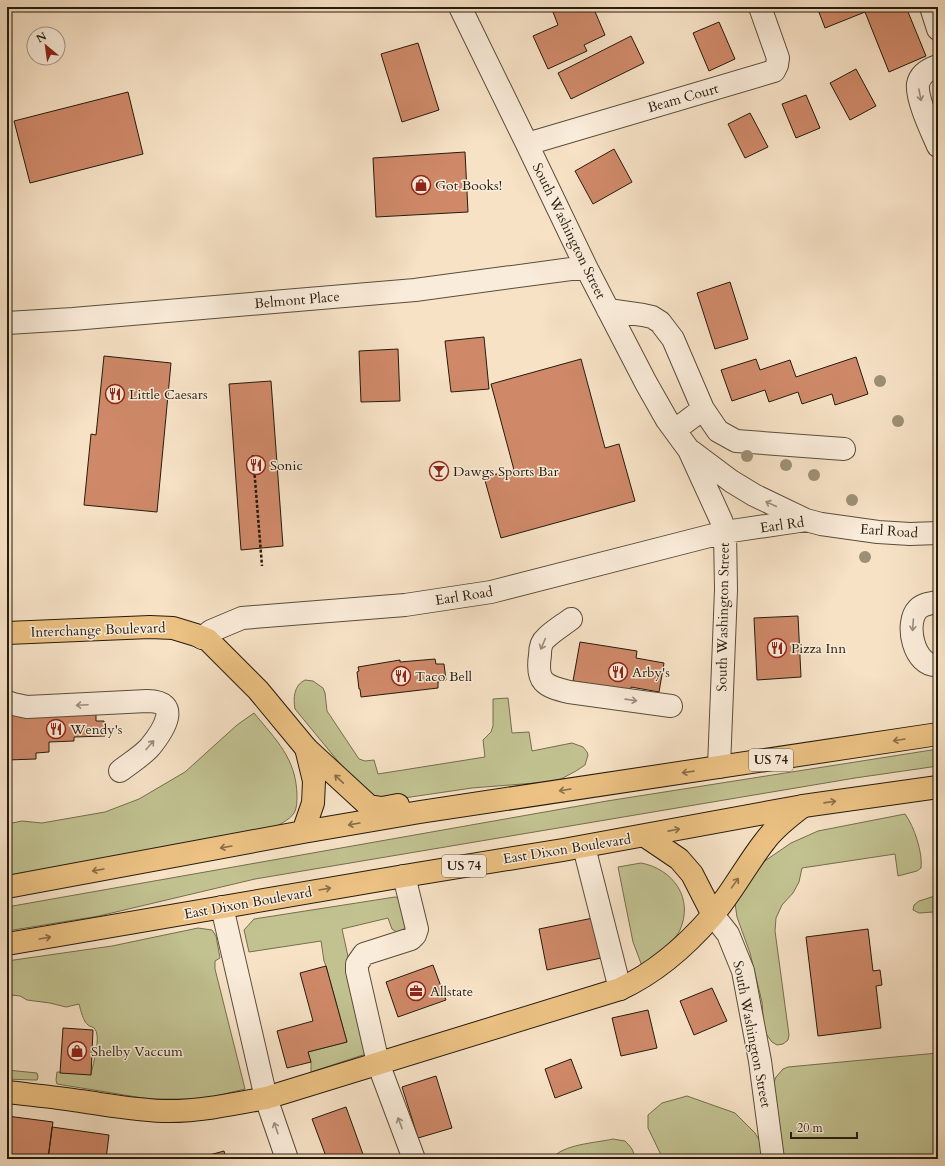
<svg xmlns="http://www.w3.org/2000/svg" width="945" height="1166" font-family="Cardo,serif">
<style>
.green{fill:#c2c291;stroke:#746e4e}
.building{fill:#cf8969;stroke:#251b0c}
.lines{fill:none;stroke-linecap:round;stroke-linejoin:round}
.minor-casing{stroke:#5a4d3a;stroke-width:24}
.major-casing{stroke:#251b0c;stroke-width:24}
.highway-casing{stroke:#251b0c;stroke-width:24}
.path{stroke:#251b0c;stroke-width:2.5;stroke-dasharray:3 2;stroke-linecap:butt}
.minor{stroke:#faecda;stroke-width:22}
.major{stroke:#ecc183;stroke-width:22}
.highway{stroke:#ecc183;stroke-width:22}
.tree{fill:#9d9076}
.oneway{stroke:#9a8e7d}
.oneway2{stroke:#886e48}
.labels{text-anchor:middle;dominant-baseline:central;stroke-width:3;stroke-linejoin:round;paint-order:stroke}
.shield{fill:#faecda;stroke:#655a4a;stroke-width:1}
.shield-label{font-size:13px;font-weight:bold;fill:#251b0c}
.street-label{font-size:14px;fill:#251b0c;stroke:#faecda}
.poi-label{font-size:14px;fill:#251b0c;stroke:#faecda;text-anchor:start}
</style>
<rect width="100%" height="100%" fill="#f7e2c6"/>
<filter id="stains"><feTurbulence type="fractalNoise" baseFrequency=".005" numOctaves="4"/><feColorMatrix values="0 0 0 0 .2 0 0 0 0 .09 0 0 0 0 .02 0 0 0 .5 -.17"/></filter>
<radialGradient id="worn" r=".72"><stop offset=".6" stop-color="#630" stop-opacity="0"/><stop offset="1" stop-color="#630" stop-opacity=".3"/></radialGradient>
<!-- green -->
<path class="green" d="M 305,680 L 313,681 L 323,688 L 325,693 L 327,711 L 359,759 L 365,761 L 374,760 L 378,774 L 485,757 L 483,740 L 491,732 L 493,726 L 493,699 L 508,698 L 512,733 L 529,732 L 532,751 L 572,743 L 583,747 L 587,752 L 588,755 L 585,765 L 576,771 L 561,779 L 548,782 L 472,788 L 397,799 L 372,796 L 346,771 L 295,709 C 293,698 294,685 305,680 Z
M 254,713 C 276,740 296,758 297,795 C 297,801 297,808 294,813 C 290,819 284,822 277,826 L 7,878 L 7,824 L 22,821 L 42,823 L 105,812 L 139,799 L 185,772 L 237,725 Z
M 938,749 L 938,766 L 855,778 L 255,879 L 99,916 L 7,931 L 7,907 L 607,801 Z
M 905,814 C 914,826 923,853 921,868 L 917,871 L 898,876 L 895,854 L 802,868 L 799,882 L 793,893 L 782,905 L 776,918 L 775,931 L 789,1035 L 788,1040 L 783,1044 L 777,1045 L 772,1042 L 764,1031 L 762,1002 L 750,953 L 737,917 L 735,903 L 756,867 L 791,843 L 818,831 Z
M 641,863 C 673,869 694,898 680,930 C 677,937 668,944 662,950 C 655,956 650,962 642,966 L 633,942 L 618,867 Z
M 938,895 L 938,950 L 933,912 L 919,913 L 913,910 L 914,905 L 919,901 Z
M 395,897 L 401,898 L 406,927 L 398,933 L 392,929 L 388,918 L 342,929 L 369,1053 L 311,1072 L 311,1062 L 308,1052 L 347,1042 L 326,966 L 324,961 L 321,941 L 249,952 L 244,930 L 254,919 Z
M 198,928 L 212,930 L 216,936 L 220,958 L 215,961 L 215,969 L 245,1089 L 203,1099 L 149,1099 L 57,1084 L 56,1080 L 57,1072 L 91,1074 C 93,1064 102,1035 94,1028 C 93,1027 89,1026 88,1025 C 83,1021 81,1011 79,1004 L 66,1007 L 50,1003 L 27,1000 L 20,996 L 12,995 L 7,1034 L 7,961 L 112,946 Z
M 938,1053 L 938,1159 L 782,1159 L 771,1090 L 776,1077 L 783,1069 L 788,1067 Z
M 7,1070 L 37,1073 L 38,1077 L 37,1080 L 33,1080 L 7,1079 Z
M 687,1096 L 735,1113 L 755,1133 L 761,1143 L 764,1159 L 663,1159 L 648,1128 L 648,1115 L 662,1103 Z
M 613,1139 L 625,1141 C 630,1146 635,1151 634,1159 L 552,1159 C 562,1144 596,1143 613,1139 Z"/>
<!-- building -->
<path class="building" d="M 564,7 L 583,7 L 585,11 L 593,7 L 605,35 L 584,45 L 587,51 L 548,69 L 533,36 L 558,25 L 553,12 Z
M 817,7 L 906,7 L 926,56 L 889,72 L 865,12 L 825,28 Z
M 719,22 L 735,59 L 709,71 L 693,33 Z
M 631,36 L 644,63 L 571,99 L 558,73 Z
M 418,43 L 439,110 L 402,122 L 381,54 Z
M 856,69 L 876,106 L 850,120 L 830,83 Z
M 128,92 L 143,154 L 30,183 L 14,121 Z
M 806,95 L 820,128 L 796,138 L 782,104 Z
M 750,113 L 768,147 L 745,158 L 728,124 Z
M 614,149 L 632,182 L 593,204 L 575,171 Z
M 465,152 L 468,212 L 376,217 L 373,158 Z
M 730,282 L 748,339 L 715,349 L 697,293 Z
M 484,337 L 489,389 L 451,392 L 445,341 Z
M 398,349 L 400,401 L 361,402 L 359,351 Z
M 104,356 L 171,363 L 157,512 L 84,505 L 91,434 L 96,435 Z
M 856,357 L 868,394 L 835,405 L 832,394 L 802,404 L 798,392 L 769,402 L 765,390 L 732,401 L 721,370 L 756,359 L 760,370 L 790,360 L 796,377 Z
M 581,359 L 605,448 L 619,444 L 635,501 L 501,538 L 484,477 L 514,470 L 491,384 Z
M 271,381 L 283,546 L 241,550 L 229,384 Z
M 798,616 L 801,677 L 757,680 L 754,618 Z
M 580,642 L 637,651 L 636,658 L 664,663 L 659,692 L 631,687 L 629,697 L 610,687 L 573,681 Z
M 435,659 L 436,664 L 444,664 L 446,680 L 438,682 L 438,688 L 361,697 L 360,689 L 359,689 L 357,672 L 359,671 L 358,667 L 400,660 L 400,662 Z
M 96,709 L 96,721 L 104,721 L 105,736 L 74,737 L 74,741 L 49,742 L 49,752 L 36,753 L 36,759 L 7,760 L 7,713 Z
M 593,918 L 601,958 L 547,970 L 539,929 Z
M 868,929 L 873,971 L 880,970 L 882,985 L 876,986 L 881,1028 L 818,1036 L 806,937 Z
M 433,965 L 446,1000 L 398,1017 L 386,982 Z
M 326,966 L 347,1042 L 308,1052 L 311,1062 L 287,1068 L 277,1031 L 313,1021 L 300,973 Z
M 712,988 L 727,1021 L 694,1035 L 680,1001 Z
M 648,1010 L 657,1048 L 621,1056 L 612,1018 Z
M 63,1028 L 93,1030 L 91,1075 L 60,1073 Z
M 571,1059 L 582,1088 L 555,1098 L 545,1069 Z
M 436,1076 L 452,1128 L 418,1138 L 402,1087 Z
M 346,1107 L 364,1157 L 358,1159 L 327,1159 L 312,1119 Z
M 7,1116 L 53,1122 L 48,1159 L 7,1159 Z
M 52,1127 L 109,1135 L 106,1159 L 48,1159 Z
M 224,1151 L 226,1159 L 195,1159 Z"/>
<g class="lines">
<!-- minor casing -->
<g class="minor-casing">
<path id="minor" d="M 460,7 L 527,144 L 586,267 L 646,383 L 667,420 L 689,450 L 721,520 L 725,532 L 726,590 L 719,767
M 931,7 L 938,29
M 938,66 C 929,69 920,74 918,84 C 916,99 932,132 938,146
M 527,144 L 774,71 L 777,65 L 778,58 L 760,7
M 608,310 L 643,315 L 652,317 L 660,322 L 673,339 L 703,409 L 718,431 L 736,441 L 844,449
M 7,323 L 73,319 L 415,290 L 586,267
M 675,430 L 703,409
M 691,451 L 731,481 L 754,495 L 806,520
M 938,602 C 931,603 923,604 918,609 C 904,623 914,668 938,665
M 571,619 C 563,625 553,631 546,638 C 541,642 540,649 540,655 C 536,682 544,686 569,692 L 671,706
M 202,638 L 211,631 L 242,618 L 405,605 L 491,592 L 725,532 L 806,520 L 821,524 L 878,532 L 910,534 L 938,533
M 7,702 L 13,704 L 27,707 L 147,701 C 183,701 163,731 150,747 C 142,756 130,763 120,771
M 584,847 L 620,989
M 404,876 L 417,929 L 415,935 L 411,939 L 364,954 L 357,964 L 357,971 L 378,1063 L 414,1159
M 222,907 L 266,1098 L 287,1159
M 713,915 L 728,934 L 743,971 L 760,1061 L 773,1159"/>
</g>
<!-- major casing -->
<g class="major-casing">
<path id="major" d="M 7,633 L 150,627 L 173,628 L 196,635 L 208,640 L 258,690 L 306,748
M 645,836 L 679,859 L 692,874 L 713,915
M 7,1092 C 32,1095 56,1097 80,1101 C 109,1105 139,1111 169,1111 C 201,1111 234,1104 266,1098 L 620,989 C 657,972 686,946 712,916 C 732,893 746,865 765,841 C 775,827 789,817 803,806"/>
</g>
<!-- highway casing -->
<g class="highway-casing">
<path id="highway" d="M 306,748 L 369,806 L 382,808 L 398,805
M 303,832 L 313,803 L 314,781 L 306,748
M 7,887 L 303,832 L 420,812 L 938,734
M 7,944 L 404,876 L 563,850 L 803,806 L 938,787"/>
</g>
<!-- path -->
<path class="path" d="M 253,455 L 262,566"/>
<!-- minor -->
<use href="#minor" class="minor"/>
<!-- major -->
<use href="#major" class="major"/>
<!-- highway -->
<use href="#highway" class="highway"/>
</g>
<!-- trees -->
<g class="tree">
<circle cx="880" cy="381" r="6"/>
<circle cx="898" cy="421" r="6"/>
<circle cx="747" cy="456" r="6"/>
<circle cx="786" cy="465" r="6"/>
<circle cx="814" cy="475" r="6"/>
<circle cx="852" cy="500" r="6"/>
<circle cx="865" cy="557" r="6"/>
</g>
<!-- one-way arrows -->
<defs><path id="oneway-shaft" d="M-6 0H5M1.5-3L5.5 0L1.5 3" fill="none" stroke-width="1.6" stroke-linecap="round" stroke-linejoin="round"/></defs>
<g class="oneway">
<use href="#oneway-shaft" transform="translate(920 95) rotate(79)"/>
<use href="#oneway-shaft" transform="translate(771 504) rotate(-155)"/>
<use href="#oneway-shaft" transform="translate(913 625) rotate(94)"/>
<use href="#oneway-shaft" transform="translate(543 644) rotate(113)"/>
<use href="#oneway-shaft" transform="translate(631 700) rotate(8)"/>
<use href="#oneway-shaft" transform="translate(82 705) rotate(177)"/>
<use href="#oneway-shaft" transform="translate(150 745) rotate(-49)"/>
<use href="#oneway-shaft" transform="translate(400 1123) rotate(-111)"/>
<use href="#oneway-shaft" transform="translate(276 1128) rotate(-109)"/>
</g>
<g class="oneway2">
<use href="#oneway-shaft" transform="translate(899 740) rotate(171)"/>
<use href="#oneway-shaft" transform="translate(688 772) rotate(172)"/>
<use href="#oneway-shaft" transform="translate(339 779) rotate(-137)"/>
<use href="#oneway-shaft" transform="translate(565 790) rotate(171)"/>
<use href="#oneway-shaft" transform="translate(830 802) rotate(-8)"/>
<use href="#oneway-shaft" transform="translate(354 824) rotate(170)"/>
<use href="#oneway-shaft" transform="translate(674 830) rotate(-11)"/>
<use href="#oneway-shaft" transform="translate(226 847) rotate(170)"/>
<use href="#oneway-shaft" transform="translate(98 870) rotate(170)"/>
<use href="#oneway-shaft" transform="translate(735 883) rotate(-55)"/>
<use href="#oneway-shaft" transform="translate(325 889) rotate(-10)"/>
<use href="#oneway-shaft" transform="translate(45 938) rotate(-10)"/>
</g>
<!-- icons -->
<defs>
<g id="shop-ring" transform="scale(1)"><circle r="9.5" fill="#faecda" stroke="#8f2418" stroke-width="1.5"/><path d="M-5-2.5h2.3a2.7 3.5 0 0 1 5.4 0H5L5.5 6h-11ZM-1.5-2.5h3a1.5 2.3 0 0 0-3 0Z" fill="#8f2418"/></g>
<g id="restaurant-ring" transform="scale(1)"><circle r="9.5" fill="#faecda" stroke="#8f2418" stroke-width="1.5"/><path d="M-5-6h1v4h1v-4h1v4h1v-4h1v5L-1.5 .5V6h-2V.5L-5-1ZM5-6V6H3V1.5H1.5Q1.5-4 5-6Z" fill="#8f2418"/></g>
<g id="bar-ring" transform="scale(1)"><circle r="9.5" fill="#faecda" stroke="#8f2418" stroke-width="1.5"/><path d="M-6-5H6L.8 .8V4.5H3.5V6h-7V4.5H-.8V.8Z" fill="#8f2418"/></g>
<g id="office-ring" transform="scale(1)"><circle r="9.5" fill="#faecda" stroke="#8f2418" stroke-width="1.5"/><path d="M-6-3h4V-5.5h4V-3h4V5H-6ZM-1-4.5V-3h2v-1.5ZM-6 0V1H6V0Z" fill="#8f2418"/></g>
</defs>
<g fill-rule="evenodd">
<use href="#shop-ring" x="421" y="185"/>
<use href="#restaurant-ring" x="115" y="394"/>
<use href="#restaurant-ring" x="256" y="465"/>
<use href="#bar-ring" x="439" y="471"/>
<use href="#restaurant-ring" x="777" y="648"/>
<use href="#restaurant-ring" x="618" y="672"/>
<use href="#restaurant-ring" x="401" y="676"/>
<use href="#restaurant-ring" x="56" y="729"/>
<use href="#office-ring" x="416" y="991"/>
<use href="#shop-ring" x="77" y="1051"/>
</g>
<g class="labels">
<!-- shield labels -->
<g class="shield">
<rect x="749" y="749" width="44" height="22" rx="3"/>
<rect x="442" y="855" width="44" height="22" rx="3"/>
</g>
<g class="shield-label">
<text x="771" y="760">US 74</text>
<text x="464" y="866">US 74</text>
</g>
<!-- street labels -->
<g class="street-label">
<text transform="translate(683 98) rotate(-16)">Beam Court</text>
<text transform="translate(569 231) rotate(64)">South Washington Street</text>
<text transform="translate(297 300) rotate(-5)">Belmont Place</text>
<text transform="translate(782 525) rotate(-8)">Earl Rd</text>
<text transform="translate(889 531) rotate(4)">Earl Road</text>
<text transform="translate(464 596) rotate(-9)">Earl Road</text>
<text transform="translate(723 617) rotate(-89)">South Washington Street</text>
<text transform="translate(98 630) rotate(-2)">Interchange Boulevard</text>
<text transform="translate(567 849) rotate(-9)">East Dixon Boulevard</text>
<text transform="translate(248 903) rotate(-10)">East Dixon Boulevard</text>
<text transform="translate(752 1034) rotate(79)">South Washington Street</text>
</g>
<!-- poi labels -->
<g class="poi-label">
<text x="435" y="185">Got Books!</text>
<text x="129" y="394">Little Caesars</text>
<text x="270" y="465">Sonic</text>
<text x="453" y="471">Dawgs Sports Bar</text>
<text x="791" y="648">Pizza Inn</text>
<text x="632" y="672">Arby's</text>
<text x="415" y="676">Taco Bell</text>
<text x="70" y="729">Wendy's</text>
<text x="430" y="991">Allstate</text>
<text x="91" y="1051">Shelby Vaccum</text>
</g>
</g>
<!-- margin -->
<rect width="945" height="1166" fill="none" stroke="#f7e2c6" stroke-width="24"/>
<rect x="8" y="8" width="929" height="1150" fill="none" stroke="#251b0c" stroke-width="2"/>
<rect x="12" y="12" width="921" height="1142" fill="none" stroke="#251b0c"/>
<!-- north arrow -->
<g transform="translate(46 46) rotate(331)"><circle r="19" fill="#faecda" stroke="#a59888"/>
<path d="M0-3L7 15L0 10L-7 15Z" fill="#8f2418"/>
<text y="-6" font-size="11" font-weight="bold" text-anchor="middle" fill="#251b0c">N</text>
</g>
<!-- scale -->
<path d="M791 1132v6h66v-6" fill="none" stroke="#251b0c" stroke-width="2"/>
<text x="797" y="1132" font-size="12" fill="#251b0c" stroke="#faecda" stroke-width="3" paint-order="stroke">20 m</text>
<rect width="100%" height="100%" filter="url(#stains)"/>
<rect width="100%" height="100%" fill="url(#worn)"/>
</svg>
